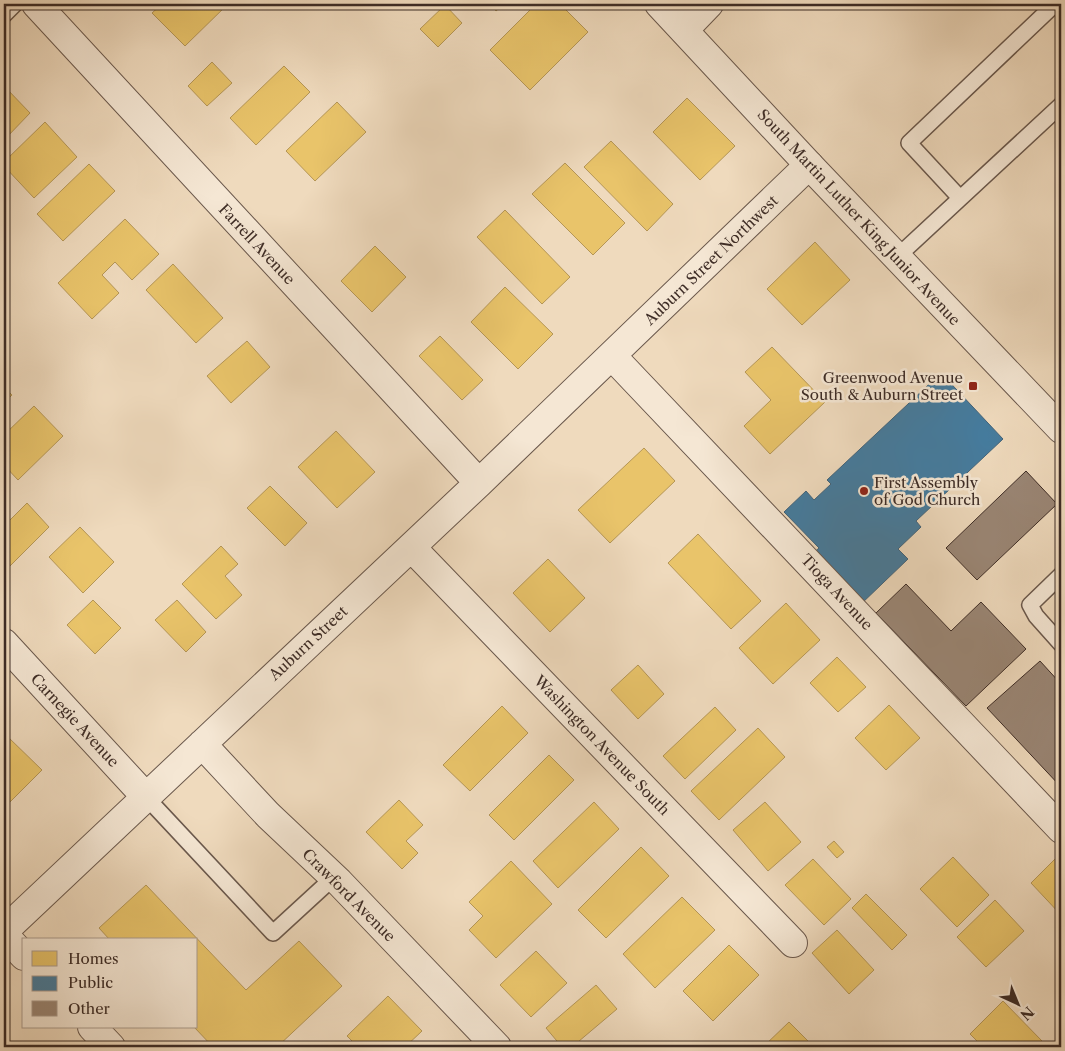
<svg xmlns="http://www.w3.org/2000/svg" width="1065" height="1051" font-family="'Libre Caslon Text',serif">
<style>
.homes{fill:#e9c46a;stroke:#b59656}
.public{fill:#457b9d;stroke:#436379}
.building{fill:#9a8675;stroke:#3d2c26}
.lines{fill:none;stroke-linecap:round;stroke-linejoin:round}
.service-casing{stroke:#6a584c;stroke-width:18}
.minor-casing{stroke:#6a584c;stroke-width:30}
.tertiary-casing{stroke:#6a584c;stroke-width:30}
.service{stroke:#f5e7d4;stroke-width:15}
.minor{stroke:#f5e7d4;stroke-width:28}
.tertiary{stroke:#f5e7d4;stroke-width:28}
.poi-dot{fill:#8f2418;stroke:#f5e7d4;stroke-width:2}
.labels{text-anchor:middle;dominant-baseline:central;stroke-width:5;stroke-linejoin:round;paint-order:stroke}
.street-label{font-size:15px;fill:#3d2c26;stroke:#f5e7d4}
.poi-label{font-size:15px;fill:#3d2c26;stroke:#f5e7d4;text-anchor:end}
</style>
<rect width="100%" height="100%" fill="#efdabd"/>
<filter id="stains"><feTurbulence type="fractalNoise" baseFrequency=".004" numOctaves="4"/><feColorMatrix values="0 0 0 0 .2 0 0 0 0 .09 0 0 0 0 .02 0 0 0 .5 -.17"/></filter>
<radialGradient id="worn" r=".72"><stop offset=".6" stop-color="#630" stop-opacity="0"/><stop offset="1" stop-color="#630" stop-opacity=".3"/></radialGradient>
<!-- homes -->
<path class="homes" d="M 162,4 L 228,4 L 185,46 L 152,13 Z
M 490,4 L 504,4 L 496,11 Z
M 536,4 L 560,4 L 588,32 L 530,90 L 490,50 Z
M 445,5 L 462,23 L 438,47 L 420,29 Z
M 212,62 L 232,83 L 207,106 L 188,86 Z
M 284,66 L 310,92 L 256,145 L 230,118 Z
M 6,88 L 30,113 L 6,138 L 4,136 L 4,90 Z
M 687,98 L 735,146 L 700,180 L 653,132 Z
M 337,102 L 366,132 L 315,181 L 286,151 Z
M 45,122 L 77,157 L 34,198 L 4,166 L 4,162 Z
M 611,141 L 673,204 L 647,231 L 584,167 Z
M 565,163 L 625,223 L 593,255 L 532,194 Z
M 89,164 L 115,191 L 63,241 L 37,214 Z
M 505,210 L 570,277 L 542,304 L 477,237 Z
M 125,219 L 159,254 L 132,280 L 115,262 L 102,275 L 119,293 L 92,319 L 58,283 Z
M 815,242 L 850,280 L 802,325 L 767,289 Z
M 375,246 L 406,277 L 372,312 L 341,281 Z
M 173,264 L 223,318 L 196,343 L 146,290 Z
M 505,287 L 553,334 L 518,369 L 471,322 Z
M 440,336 L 483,380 L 462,400 L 419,356 Z
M 247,341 L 270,367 L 231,403 L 207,376 Z
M 772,347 L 825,402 L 770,454 L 744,426 L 771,400 L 745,372 Z
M 4,387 L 12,395 L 4,403 Z
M 34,406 L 63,436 L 18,480 L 4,465 L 4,435 Z
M 336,431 L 375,472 L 337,508 L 298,467 Z
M 644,448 L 675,481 L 610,543 L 578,510 Z
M 270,486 L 307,523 L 285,546 L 247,508 Z
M 27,503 L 49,527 L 4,572 L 4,526 Z
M 80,527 L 114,562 L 83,593 L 49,557 Z
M 698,534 L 761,601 L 731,629 L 668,563 Z
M 221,546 L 238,564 L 225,576 L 242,595 L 216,619 L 182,584 Z
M 548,559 L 585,598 L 550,632 L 513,593 Z
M 93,600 L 121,628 L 95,654 L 67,625 Z
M 177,600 L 206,632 L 186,652 L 155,620 Z
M 786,603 L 820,640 L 773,684 L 739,648 Z
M 837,657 L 866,687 L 838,712 L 810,683 Z
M 638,665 L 664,694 L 638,719 L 611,690 Z
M 889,705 L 920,738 L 886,770 L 855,738 Z
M 502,706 L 528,733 L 470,791 L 443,765 Z
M 715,707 L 736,730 L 685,779 L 663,756 Z
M 758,728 L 785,757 L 719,820 L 691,791 Z
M 8,737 L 42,770 L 8,804 L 4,799 L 4,741 Z
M 549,755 L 574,780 L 514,840 L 489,815 Z
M 399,800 L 423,825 L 406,841 L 418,853 L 402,869 L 366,832 Z
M 594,802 L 619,829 L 558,888 L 533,861 Z
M 765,802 L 801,842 L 768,871 L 733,830 Z
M 834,841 L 844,852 L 837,858 L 827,847 Z
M 641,847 L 669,876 L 606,938 L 578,910 Z
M 953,857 L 989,895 L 957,927 L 920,889 Z
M 813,859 L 851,899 L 824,925 L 785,885 Z
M 1055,859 L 1061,866 L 1061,915 L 1031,883 Z
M 511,861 L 552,904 L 496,958 L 469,930 L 483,916 L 469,902 Z
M 146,885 L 246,990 L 299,941 L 342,986 L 277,1047 L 213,1047 L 194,1027 L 196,1027 L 196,940 L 110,940 L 99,928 Z
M 866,894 L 907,935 L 892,950 L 852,908 Z
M 682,897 L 715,930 L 655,988 L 623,954 Z
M 995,900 L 1024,931 L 986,967 L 957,937 Z
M 837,930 L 874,970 L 849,994 L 812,953 Z
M 729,945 L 759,975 L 713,1021 L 683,991 Z
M 536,951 L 567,983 L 531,1017 L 500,985 Z
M 596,985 L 617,1009 L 572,1047 L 562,1047 L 546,1028 Z
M 388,996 L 422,1031 L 405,1047 L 358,1047 L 347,1036 Z
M 1003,1001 L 1042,1041 L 1036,1047 L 983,1047 L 970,1034 Z
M 789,1022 L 814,1047 L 763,1047 Z"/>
<!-- public -->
<path class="public" d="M 941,373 L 1003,439 L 916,521 L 921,527 L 898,549 L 908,559 L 859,606 L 811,555 L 819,548 L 784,512 L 806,491 L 814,500 L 831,484 L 827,480 Z"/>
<!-- building -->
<path class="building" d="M 1026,471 L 1057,504 L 977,580 L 946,548 Z
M 906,584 L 951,631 L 981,602 L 1026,649 L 966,706 L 876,613 Z
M 1040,661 L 1061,684 L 1061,787 L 987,708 Z"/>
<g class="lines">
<!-- service casing -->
<g class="service-casing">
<path id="service" d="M 4,15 L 15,4
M 960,198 L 909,143 L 1055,4
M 897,257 L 1061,105
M 1061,575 L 1030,605 L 1036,616 L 1061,644
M 146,797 L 273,933 L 334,877"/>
</g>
<!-- minor casing -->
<g class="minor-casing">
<path id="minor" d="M 36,4 L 479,483
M 684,30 L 709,4
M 612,356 L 1061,829
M 411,547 L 793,943
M 4,643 L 146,797
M 202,744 L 268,815 L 339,882 L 497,1047
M 4,931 L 479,483 L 809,165
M 4,935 L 24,956
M 92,1027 L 111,1047"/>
</g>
<!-- tertiary casing -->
<g class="tertiary-casing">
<path id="tertiary" d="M 659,4 L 809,165 L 1061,429"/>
</g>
<!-- service -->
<use href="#service" class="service"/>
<!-- minor -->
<use href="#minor" class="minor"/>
<!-- tertiary -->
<use href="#tertiary" class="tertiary"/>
</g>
<!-- markers -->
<g class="poi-dot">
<rect x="968" y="381" width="10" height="10" rx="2.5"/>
<circle cx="864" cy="491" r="5"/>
</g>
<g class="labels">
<!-- street labels -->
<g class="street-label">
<text transform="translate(859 217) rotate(47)">South Martin Luther King Junior Avenue</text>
<text transform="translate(257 244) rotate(47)">Farrell Avenue</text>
<text transform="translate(711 260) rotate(-44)">Auburn Street Northwest</text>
<text transform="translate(837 592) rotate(47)">Tioga Avenue</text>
<text transform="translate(308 643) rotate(-43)">Auburn Street</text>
<text transform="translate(75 720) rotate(47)">Carnegie Avenue</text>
<text transform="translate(602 745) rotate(46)">Washington Avenue South</text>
<text transform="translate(349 895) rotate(45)">Crawford Avenue</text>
</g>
<!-- poi labels -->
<g class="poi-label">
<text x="963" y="377">Greenwood Avenue<tspan x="963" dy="17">South &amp; Auburn Street</tspan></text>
<text x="874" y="482" text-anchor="start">First Assembly<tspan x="874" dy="17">of God Church</tspan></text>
</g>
</g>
<!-- margin -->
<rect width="1065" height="1051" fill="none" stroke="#efdabd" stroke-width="20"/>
<rect x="5" y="5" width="1055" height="1041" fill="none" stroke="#3d2c26" stroke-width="2.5"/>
<rect x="10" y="10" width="1045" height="1031" fill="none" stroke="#3d2c26"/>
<!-- legend -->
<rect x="22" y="938" width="175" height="90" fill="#f5e7d4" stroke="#ab9c8e"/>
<rect x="32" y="951" width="25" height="15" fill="#e9c46a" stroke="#ab9c8e"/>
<text x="68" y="964" font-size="15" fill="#3d2c26">Homes</text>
<rect x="32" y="976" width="25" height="15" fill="#457b9d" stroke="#ab9c8e"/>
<text x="68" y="988" font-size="15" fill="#3d2c26">Public</text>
<rect x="32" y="1001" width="25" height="15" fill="#9a8675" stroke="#ab9c8e"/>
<text x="68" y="1014" font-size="15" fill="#3d2c26">Other</text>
<!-- north arrow -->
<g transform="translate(1018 1004) rotate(136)" stroke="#f5e7d4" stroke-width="4" paint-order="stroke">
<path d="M0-4L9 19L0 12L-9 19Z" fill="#3d2c26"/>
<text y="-8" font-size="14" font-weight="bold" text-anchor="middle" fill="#3d2c26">N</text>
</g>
<rect width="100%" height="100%" filter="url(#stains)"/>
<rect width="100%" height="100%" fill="url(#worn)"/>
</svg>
